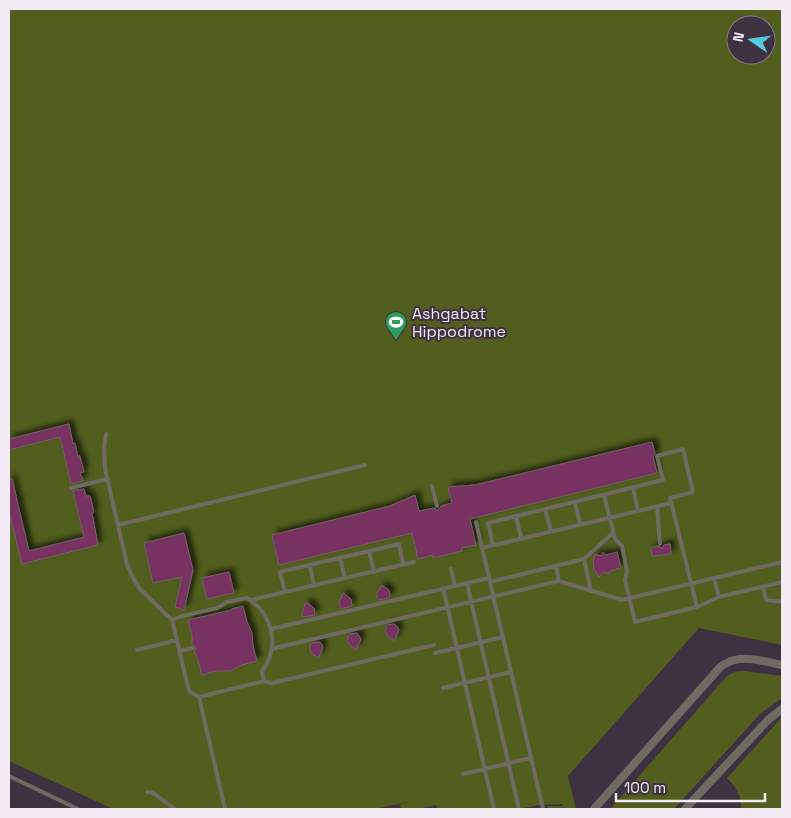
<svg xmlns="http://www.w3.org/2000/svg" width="791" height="818" font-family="'Space Grotesk',sans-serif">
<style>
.green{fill:#515e1d;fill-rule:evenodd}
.building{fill:#773362;stroke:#735f6b;filter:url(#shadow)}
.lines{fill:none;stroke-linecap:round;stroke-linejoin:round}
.lane{stroke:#6f6b62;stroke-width:4}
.street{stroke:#6f6b62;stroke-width:8}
.labels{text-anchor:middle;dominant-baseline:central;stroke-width:4;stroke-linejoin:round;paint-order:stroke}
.poi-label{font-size:16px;fill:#f3eaf4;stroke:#3e3141;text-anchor:start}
</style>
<defs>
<filter id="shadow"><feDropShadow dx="4.5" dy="-4.5" stdDeviation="2.5" flood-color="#0009"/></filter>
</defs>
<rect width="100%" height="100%" fill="#3e3141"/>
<!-- green -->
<path class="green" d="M 9,9 L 782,9 L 782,645 L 699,628 L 568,776 L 576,809 L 548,809 L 547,806 L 563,806 L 563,804 L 540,805 L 518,809 L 438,809 L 436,805 L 418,809 L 401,809 L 400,804 L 411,801 L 375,809 L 113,809 L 9,761 ZM 736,25 L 766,25 L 766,55 L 736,55 Z
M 739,671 L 744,671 L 782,676 L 782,698 L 760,714 L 674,809 L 610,809 L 727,676 L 734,672 Z
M 782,717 L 782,809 L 741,809 C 742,796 736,787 727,778 Z"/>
<!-- building -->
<path class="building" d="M 69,424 L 73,444 L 75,443 L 78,456 L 80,456 L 84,472 L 80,473 L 83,481 L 71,484 L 60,437 L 9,450 L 9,439 Z
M 652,442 L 655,453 L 653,457 L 657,473 L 470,519 L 476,545 L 461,548 L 462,551 L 433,558 L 433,555 L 418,559 L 412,533 L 279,565 L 272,535 L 390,506 L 415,495 L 419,511 L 434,508 L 437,510 L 440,508 L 441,506 L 452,503 L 448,487 L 475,485 Z
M 9,479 L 12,479 L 29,551 L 84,537 L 73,491 L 84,489 L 86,496 L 90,496 L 94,512 L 92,513 L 98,545 L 22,564 L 9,512 Z
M 184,533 L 193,570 L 184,610 L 175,607 L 182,577 L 153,583 L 144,543 Z
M 670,544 L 671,554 L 652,556 L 651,548 L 657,546 L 661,548 L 664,545 Z
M 603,552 L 606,555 L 617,552 L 621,568 L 610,571 L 608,574 L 604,572 L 599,577 L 594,569 L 593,561 L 595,554 L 601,556 Z
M 229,572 L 234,593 L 207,599 L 202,578 Z
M 382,585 L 389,590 L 390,597 L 379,600 L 377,598 L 377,593 Z
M 343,593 L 351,599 L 352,606 L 341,609 L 339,604 L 339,602 Z
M 306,602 L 314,608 L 315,615 L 303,617 L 302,613 Z
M 243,606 L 247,622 L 252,633 L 253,646 L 257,661 L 242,665 L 230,671 L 216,671 L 202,675 L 198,660 L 194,651 L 196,648 L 194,645 L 192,644 L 192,635 L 188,620 L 232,610 L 232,609 Z
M 394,624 L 397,626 L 399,630 L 394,641 L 387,635 L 385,631 L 387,625 Z
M 357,633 L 361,639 L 356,650 L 349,644 L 347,640 L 349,634 Z
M 319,642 L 321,643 L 323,647 L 319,658 L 311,653 L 310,648 L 311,643 Z"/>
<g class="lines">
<!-- lane -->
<path class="lane" d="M 106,434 L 104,447 L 105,469 L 127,564 L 131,574 L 140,589 L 172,620 L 189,691 L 199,697 L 225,809
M 432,486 L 437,506
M 71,488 L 107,479
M 633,488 L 638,511
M 604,495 L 615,539 L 622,546 L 627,571 L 625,580 L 635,622 L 697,607 L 719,597 L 782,582
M 575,502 L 580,524
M 657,506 L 660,544
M 545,509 L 551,531
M 516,516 L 521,538
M 476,522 L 543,809
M 118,525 L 365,465
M 493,545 L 488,523 L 663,480 L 657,456 L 683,449 L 693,492 L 670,498 L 697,607
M 482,548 L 672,503
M 369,551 L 374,572
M 340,558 L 345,578
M 584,559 L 591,591
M 310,565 L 314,586
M 556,566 L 559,581
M 451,569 L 455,586
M 714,578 L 719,597
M 490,582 L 584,559 L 613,533
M 467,583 L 519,809
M 763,587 L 766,600 L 782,602
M 443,588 L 494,809
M 285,592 L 280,572 L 399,544 L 403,564
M 251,600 L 414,562
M 172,620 L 182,616 L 217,608 L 227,602 L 247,598 C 272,613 281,646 262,671 L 264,681
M 271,629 L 489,578
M 271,649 L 559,581 L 622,600 L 782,562
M 137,650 L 177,640
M 180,651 L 192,648
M 435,653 L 503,637
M 443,688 L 511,672
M 199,697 L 264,681 L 272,683 L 434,645
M 463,774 L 531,758
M 9,776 L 78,809
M 147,792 L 153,793 L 175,809"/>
<!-- street -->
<path class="street" d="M 594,809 L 715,673 C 718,669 722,665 727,663 C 743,654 766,662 782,665
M 685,809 L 768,720 L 782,709"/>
</g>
<!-- icons -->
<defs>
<g id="stadium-pin" transform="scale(1.125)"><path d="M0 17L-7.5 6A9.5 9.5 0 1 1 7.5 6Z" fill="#2e9e5b" stroke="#3e3141"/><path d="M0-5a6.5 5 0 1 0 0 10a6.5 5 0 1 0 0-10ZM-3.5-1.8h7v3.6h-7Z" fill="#fff"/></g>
</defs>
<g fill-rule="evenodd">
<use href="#stadium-pin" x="396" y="322"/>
</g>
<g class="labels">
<!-- poi labels -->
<g class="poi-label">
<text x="412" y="313">Ashgabat<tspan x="412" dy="18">Hippodrome</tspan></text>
</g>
</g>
<!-- border -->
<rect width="791" height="818" fill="none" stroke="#f3eaf4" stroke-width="20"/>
<!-- north arrow -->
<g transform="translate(751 40) rotate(283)"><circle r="24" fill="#3e3141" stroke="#867b89"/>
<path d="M0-4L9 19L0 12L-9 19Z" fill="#55cadf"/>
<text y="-8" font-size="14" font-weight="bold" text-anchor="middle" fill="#f3eaf4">N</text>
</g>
<!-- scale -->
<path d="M616 793v8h149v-8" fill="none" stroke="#f3eaf4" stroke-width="2.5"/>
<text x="624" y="793" font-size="15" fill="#f3eaf4" stroke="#3e3141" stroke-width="4" paint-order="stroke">100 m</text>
</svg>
